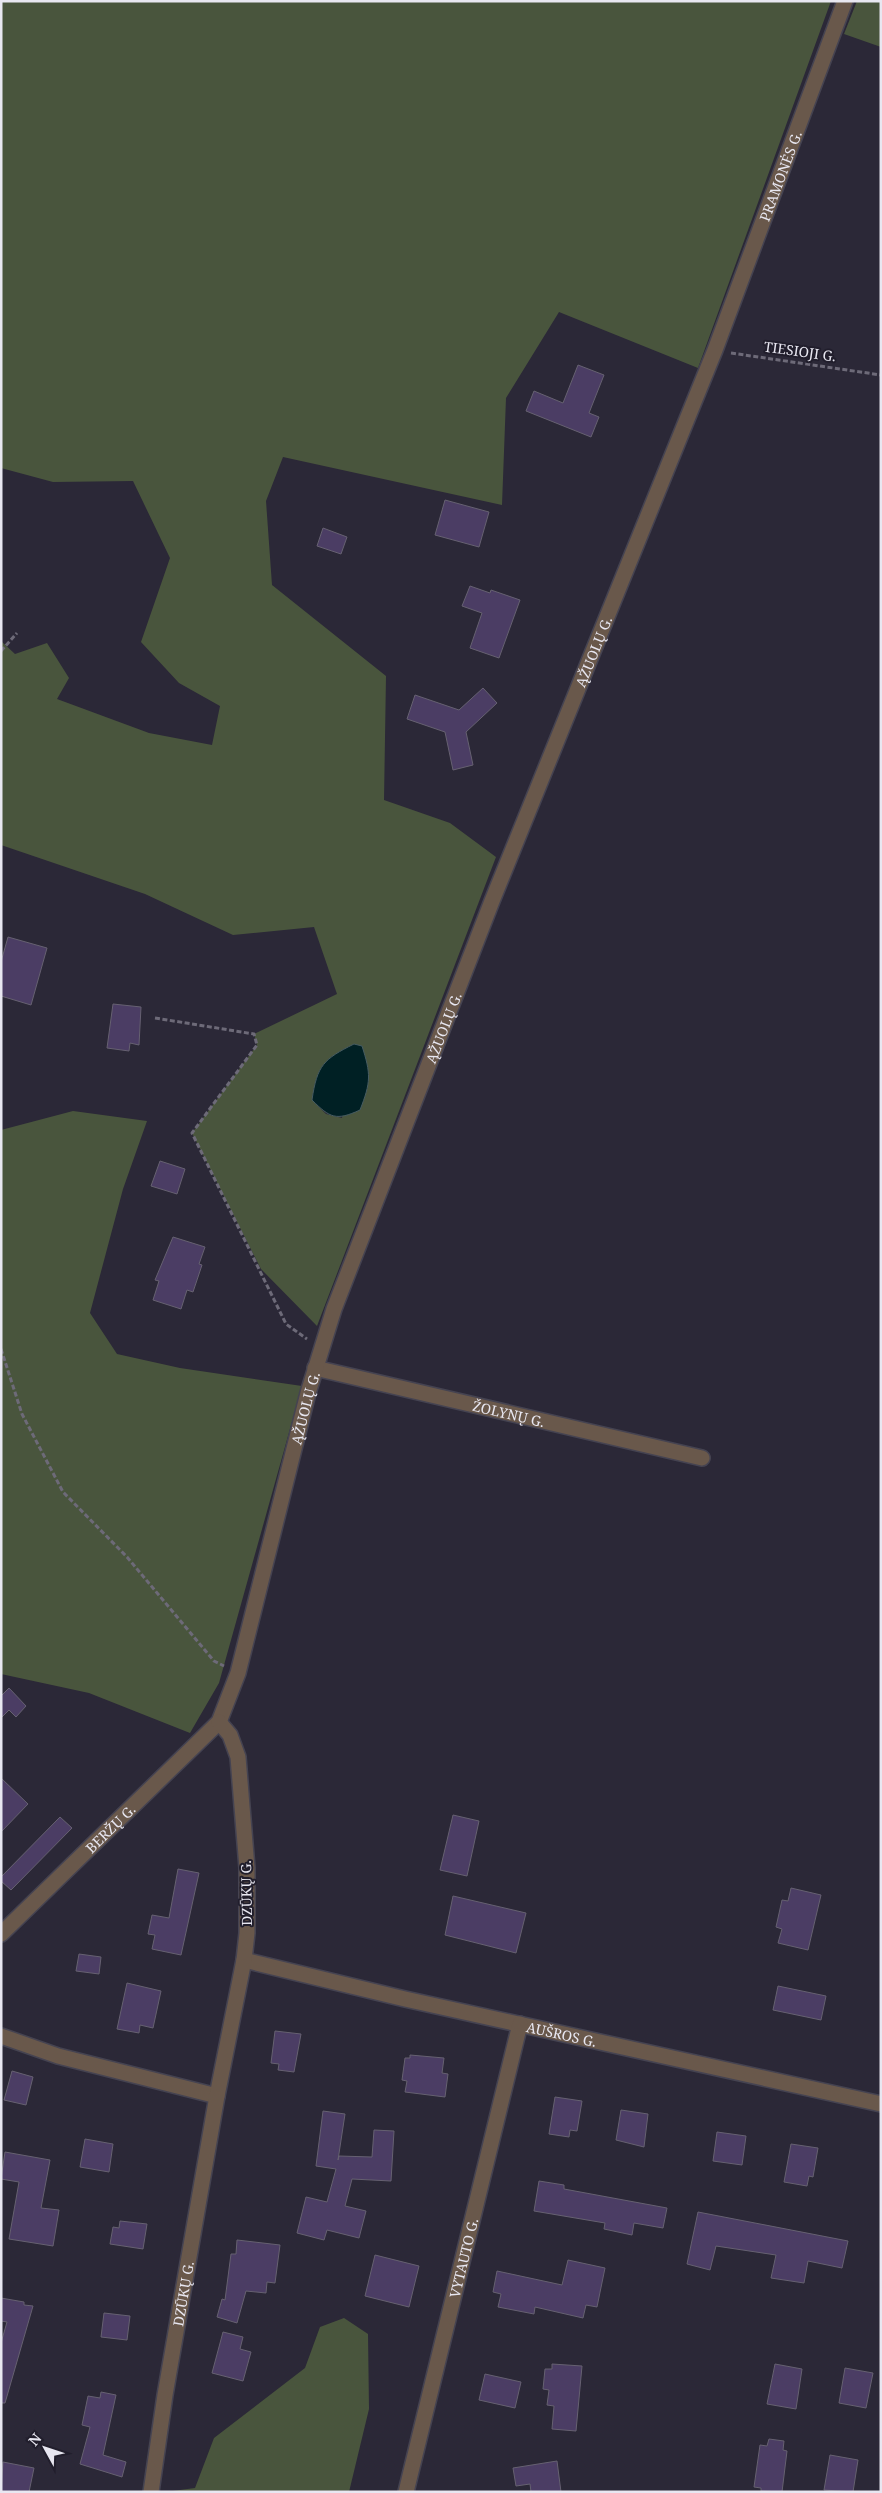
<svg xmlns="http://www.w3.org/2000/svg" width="882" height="2493" font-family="'Noto Serif',serif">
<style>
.green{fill:#49553d;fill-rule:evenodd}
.water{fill:#002024;stroke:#465c62}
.building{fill:#4b3d64;stroke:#666171}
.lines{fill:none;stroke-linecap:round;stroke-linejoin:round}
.minor-casing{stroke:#454351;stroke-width:18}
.path{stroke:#6d6a78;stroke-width:3;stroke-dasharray:5 2.5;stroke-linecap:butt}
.minor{stroke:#69584b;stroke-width:15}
.labels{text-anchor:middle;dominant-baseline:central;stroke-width:4;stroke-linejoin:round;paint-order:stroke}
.street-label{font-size:14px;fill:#e8e7f1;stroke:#211e2c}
</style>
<rect width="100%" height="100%" fill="#2b2837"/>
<!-- green -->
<path class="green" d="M 1,1 L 831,1 L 698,368 L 559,312 L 506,398 L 502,505 L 283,457 L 266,501 L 272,585 L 386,676 L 384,800 L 450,823 L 496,857 L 317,1326 L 261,1269 L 192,1133 L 257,1045 L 254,1034 L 337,994 L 314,927 L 233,935 L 145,894 L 1,845 L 1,641 L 15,654 L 47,643 L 69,678 L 57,699 L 149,733 L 212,745 L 220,706 L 179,683 L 141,642 L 170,558 L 133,481 L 53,482 L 1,468 ZM 354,1044 L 342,1118 L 326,1114 L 312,1100 C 317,1065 324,1059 354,1044 Z
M 857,1 L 881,1 L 881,47 L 844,34 Z
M 73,1111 L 147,1121 L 123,1189 L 90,1313 L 117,1354 L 180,1368 L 302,1386 L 219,1683 L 190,1733 L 89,1693 L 1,1674 L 1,1130 Z
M 344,2318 L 368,2334 L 369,2409 L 349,2492 L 165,2492 L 195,2488 L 214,2438 L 305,2368 L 320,2327 Z"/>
<!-- water -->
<path class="water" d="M 354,1044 L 362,1046 C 371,1074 371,1082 360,1110 C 336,1121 330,1118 312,1100 C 317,1065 324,1059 354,1044 Z"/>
<!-- building -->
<path class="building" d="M 578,365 L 604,375 L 589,413 L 599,417 L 591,437 L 526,411 L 534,391 L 563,403 Z
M 445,500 L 489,512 L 479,547 L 435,535 Z
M 323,528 L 347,537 L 341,554 L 317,546 Z
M 470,586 L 490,593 L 491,590 L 520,600 L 499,658 L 470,648 L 482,613 L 462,606 Z
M 483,688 L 497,703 L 466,732 L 473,765 L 453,770 L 445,732 L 407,719 L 415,695 L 459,710 Z
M 8,937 L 47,948 L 31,1005 L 1,996 L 1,962 Z
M 113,1004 L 141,1007 L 139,1045 L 130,1043 L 129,1051 L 107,1048 Z
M 160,1161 L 185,1169 L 177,1194 L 151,1186 Z
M 173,1237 L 205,1247 L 199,1264 L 202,1265 L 193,1292 L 187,1290 L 181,1309 L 153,1300 L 159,1281 L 155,1280 Z
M 9,1688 L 26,1706 L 16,1717 L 9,1710 L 1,1718 L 1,1696 Z
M 1,1778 L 28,1804 L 1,1832 Z
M 453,1815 L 479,1821 L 467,1876 L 440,1870 Z
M 60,1817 L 72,1828 L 11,1890 L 1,1881 L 1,1877 Z
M 178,1869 L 199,1873 L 181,1955 L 152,1949 L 155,1935 L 148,1934 L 152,1915 L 169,1918 Z
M 791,1888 L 821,1895 L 808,1950 L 778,1943 L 782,1929 L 776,1927 L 782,1900 L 788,1901 Z
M 453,1896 L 526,1913 L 516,1953 L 445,1935 Z
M 79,1954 L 101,1957 L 99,1974 L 76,1971 Z
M 127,1983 L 161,1991 L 153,2028 L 140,2025 L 139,2033 L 117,2029 Z
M 778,1986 L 826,1996 L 821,2020 L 773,2010 Z
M 275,2031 L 301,2034 L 294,2072 L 278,2070 L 279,2064 L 271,2063 Z
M 410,2055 L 444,2058 L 442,2073 L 448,2074 L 445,2097 L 405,2092 L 407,2081 L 402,2080 L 405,2058 L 410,2058 Z
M 12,2071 L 33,2077 L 26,2105 L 4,2100 Z
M 555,2097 L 582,2101 L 577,2131 L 570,2130 L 569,2137 L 549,2134 Z
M 621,2110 L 648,2114 L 644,2147 L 616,2140 Z
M 323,2111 L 345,2114 L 338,2160 L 339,2156 L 372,2157 L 374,2130 L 394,2131 L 391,2181 L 352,2179 L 345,2206 L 366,2211 L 359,2238 L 327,2230 L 324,2240 L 297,2233 L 306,2197 L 327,2202 L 336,2169 L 316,2166 Z
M 717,2132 L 746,2136 L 742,2165 L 713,2161 Z
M 85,2139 L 113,2144 L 109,2172 L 80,2167 Z
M 791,2144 L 818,2148 L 813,2177 L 809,2176 L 807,2186 L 784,2182 Z
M 5,2152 L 50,2160 L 41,2208 L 59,2210 L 53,2246 L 9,2239 L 19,2182 L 1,2179 Z
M 539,2181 L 564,2185 L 564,2189 L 667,2208 L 663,2228 L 634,2223 L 632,2235 L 604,2229 L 605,2223 L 534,2211 Z
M 698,2212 L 848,2241 L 842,2268 L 808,2261 L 804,2283 L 771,2278 L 776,2255 L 716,2246 L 710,2270 L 687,2264 Z
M 120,2221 L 147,2224 L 143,2249 L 110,2244 L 113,2227 L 119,2228 Z
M 237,2240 L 280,2245 L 275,2283 L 267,2282 L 266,2293 L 246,2291 L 237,2323 L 217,2317 L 222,2299 L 225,2300 L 231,2254 L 236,2254 Z
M 375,2255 L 419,2266 L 409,2307 L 365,2296 Z
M 568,2260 L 605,2268 L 597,2307 L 586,2305 L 583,2318 L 535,2307 L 534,2314 L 498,2307 L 501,2294 L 493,2292 L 497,2271 L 562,2285 Z
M 1,2298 L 24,2302 L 24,2305 L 33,2306 L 5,2403 L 1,2403 L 1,2343 L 7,2322 L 1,2321 Z
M 104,2313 L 130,2316 L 127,2340 L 101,2337 Z
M 223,2332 L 243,2337 L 240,2349 L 251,2352 L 243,2381 L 212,2373 Z
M 552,2364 L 582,2366 L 576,2431 L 552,2429 L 554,2406 L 547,2405 L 549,2390 L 543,2389 L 545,2369 L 552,2369 Z
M 775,2364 L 802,2369 L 796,2409 L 767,2404 Z
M 845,2368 L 873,2373 L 866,2408 L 839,2403 Z
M 485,2374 L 521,2382 L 515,2408 L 479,2400 Z
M 101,2392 L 116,2395 L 103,2455 L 126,2462 L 122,2477 L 80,2464 L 90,2427 L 82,2425 L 88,2396 L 100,2398 Z
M 769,2439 L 784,2441 L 783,2450 L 787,2451 L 782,2492 L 761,2491 L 761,2488 L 754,2487 L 760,2445 L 767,2446 Z
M 830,2455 L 858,2460 L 853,2492 L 824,2490 Z
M 557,2461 L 561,2492 L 531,2492 L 530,2484 L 516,2486 L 513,2468 Z
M 3,2462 L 34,2468 L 29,2492 L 1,2492 Z"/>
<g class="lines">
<!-- minor casing -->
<g class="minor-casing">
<g id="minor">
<path id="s1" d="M 315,1368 L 702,1458"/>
<path id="s2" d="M 1,1934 L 219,1722 L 238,1673 L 308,1393 L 334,1309 L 492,901 L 715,350 L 845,1"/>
<path id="s3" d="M 244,1960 L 405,1999 L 881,2104"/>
<path d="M 1,2036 L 58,2056 L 217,2096"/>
<path id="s4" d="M 151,2492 L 165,2395 L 217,2096 L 244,1960 L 247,1933 L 247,1868 L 238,1757 L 230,1735 L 219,1722"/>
<path id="s5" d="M 406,2492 L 520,2024"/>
</g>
</g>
<!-- path -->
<path class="path" d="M 731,353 L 881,375
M 1,651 L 17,633
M 155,1018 L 254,1034 L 257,1045 L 192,1133 L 286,1324 L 307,1339
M 1,1349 L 22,1414 L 63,1492 L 127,1557 L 214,1661 L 224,1666"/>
<!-- minor -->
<use href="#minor" class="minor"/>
</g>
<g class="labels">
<!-- street labels -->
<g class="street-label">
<text stroke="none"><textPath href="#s2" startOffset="1951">PRAMONĖS G.</textPath></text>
<text transform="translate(800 351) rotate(8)">TIESIOJI G.</text>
<text stroke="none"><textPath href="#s2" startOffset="1440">ĄŽUOLŲ G.</textPath></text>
<text stroke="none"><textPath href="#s2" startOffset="1035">ĄŽUOLŲ G.</textPath></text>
<text stroke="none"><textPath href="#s2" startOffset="630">ĄŽUOLŲ G.</textPath></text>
<text stroke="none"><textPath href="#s1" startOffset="199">ŽOLYNŲ G.</textPath></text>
<text stroke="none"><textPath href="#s2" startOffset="152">BERŽŲ G.</textPath></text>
<text transform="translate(246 1893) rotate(-91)">DZŪKŲ G.</text>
<text stroke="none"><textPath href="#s3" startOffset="326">AUŠROS G.</textPath></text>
<text stroke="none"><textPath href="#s5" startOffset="241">VYTAUTO G.</textPath></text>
<text stroke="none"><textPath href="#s4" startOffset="201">DZŪKŲ G.</textPath></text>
</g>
</g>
<!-- border -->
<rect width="882" height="2493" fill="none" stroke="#e8e7f1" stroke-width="5"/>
<!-- north arrow -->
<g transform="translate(45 2448) rotate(310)" stroke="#211e2c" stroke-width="4" paint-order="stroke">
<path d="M0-4L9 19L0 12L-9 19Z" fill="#e8e7f1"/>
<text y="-8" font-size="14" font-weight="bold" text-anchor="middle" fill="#e8e7f1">N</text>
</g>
</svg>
